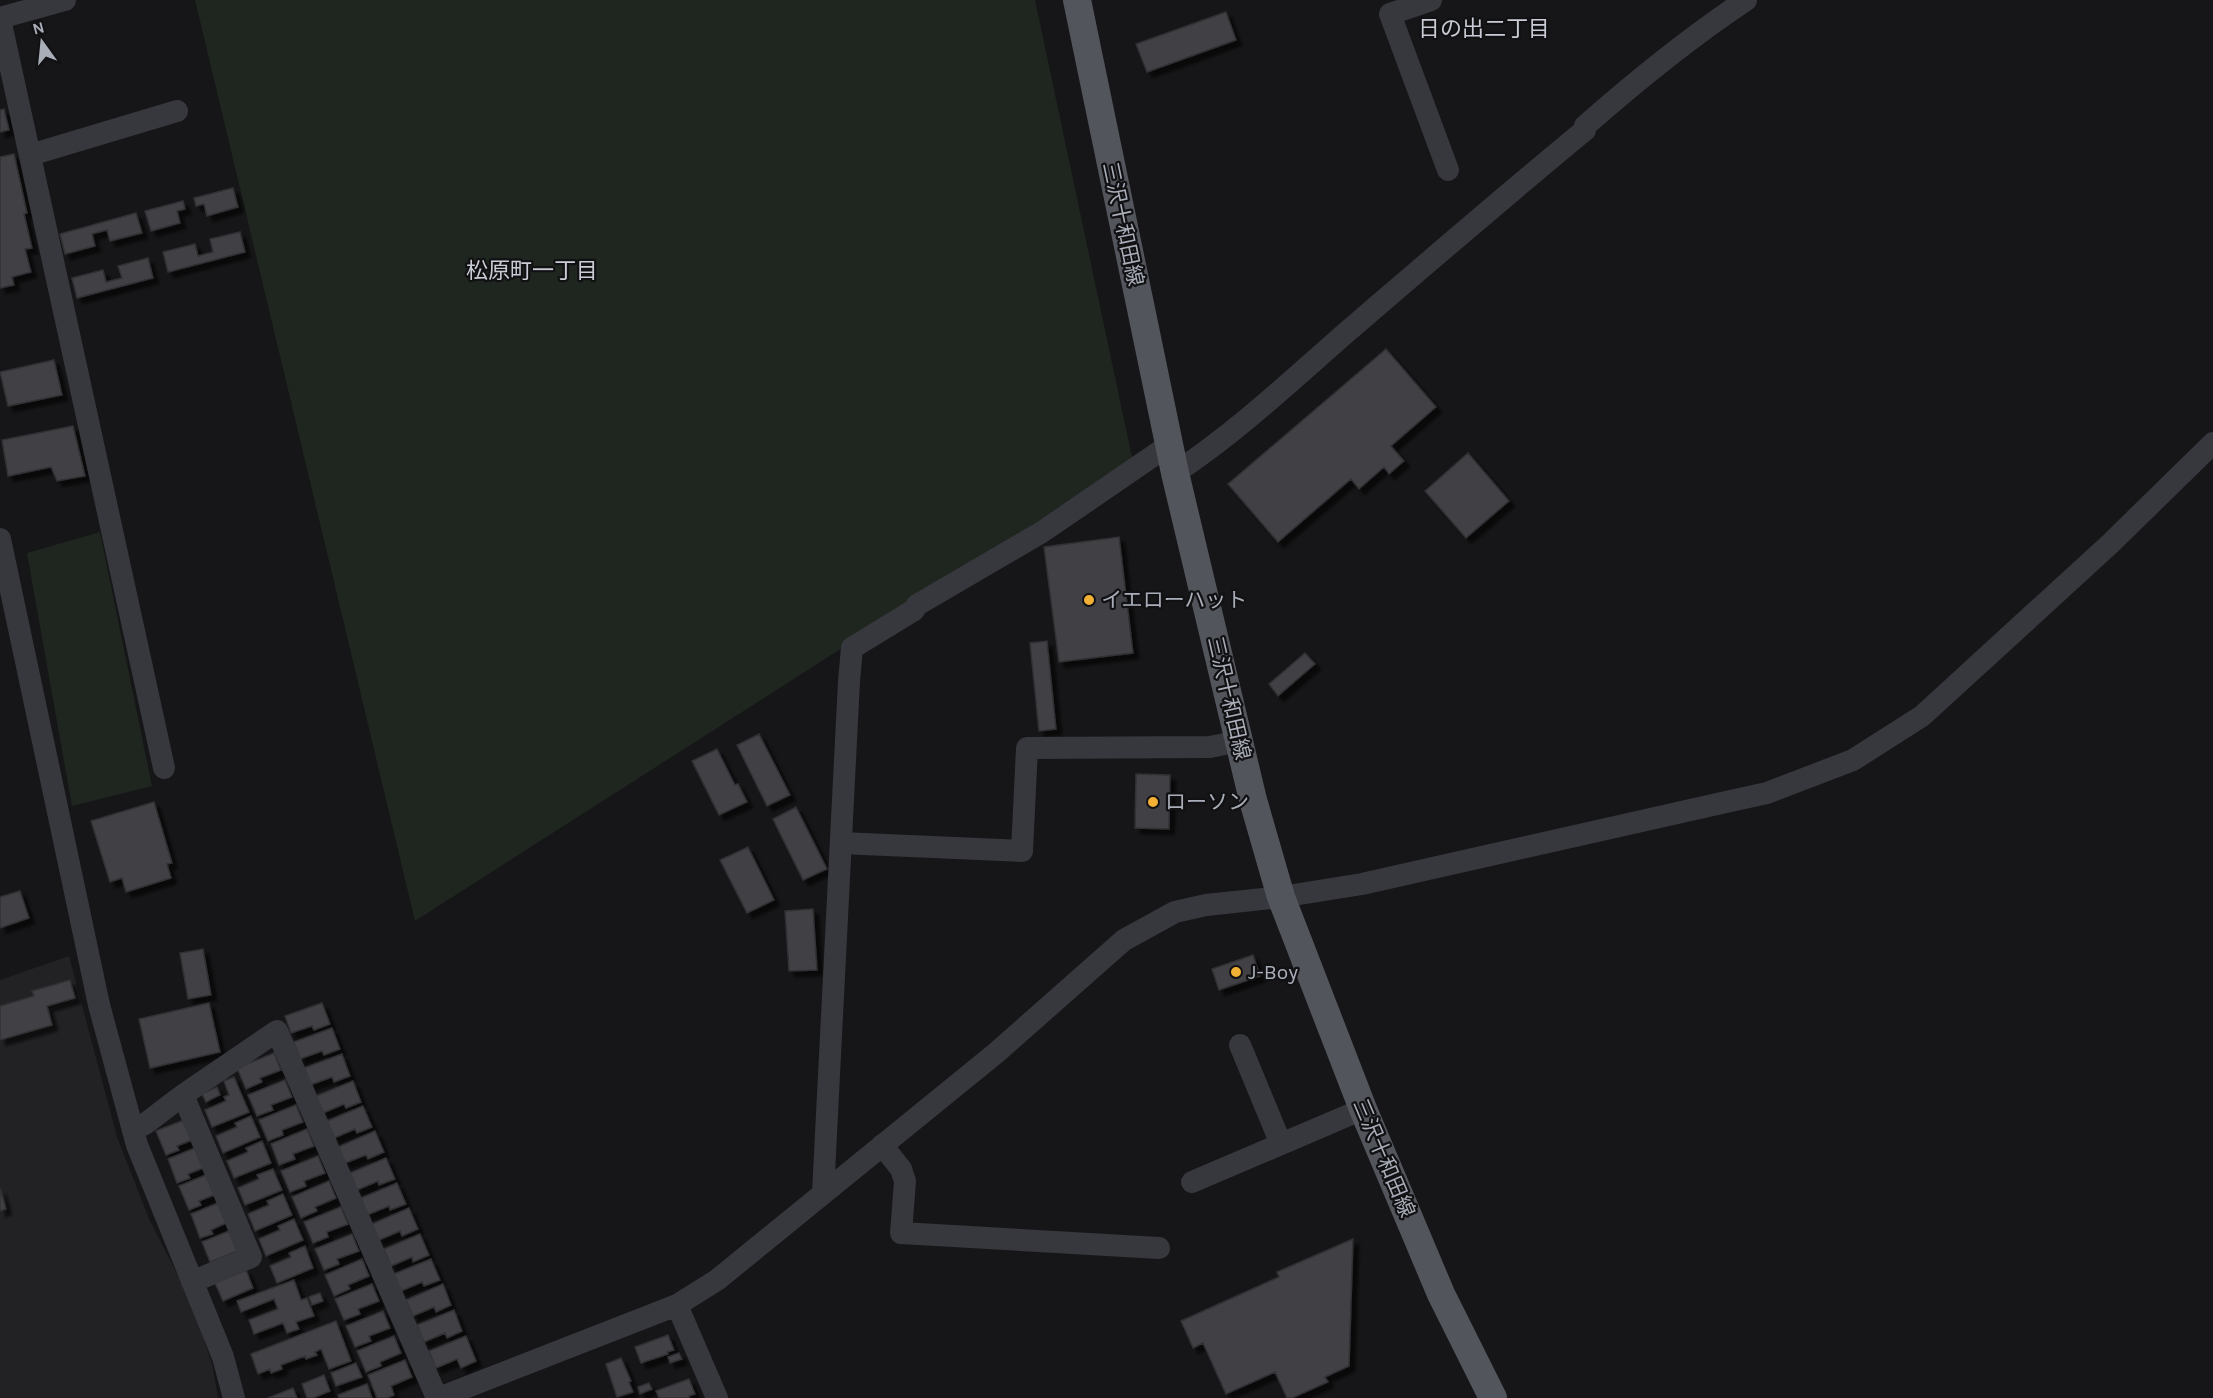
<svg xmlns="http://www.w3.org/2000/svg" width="2213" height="1398" font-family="Karla,'Noto Sans JP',sans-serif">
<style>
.built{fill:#222225}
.green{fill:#1e261f}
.building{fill:#404145;stroke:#303034;stroke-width:1.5;filter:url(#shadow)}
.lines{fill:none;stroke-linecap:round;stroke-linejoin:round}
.minor{stroke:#37383d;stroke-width:22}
.major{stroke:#53555c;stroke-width:28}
.poi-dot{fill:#f2b134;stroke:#111113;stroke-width:2}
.labels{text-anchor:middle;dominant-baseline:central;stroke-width:4.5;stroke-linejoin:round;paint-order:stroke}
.street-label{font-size:21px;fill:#a8adb8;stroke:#111113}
.poi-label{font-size:21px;fill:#a8adb8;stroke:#111113;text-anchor:start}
.neighbourhood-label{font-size:22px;fill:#c9ccd4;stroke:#111113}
</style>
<defs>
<filter id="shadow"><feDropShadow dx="5.5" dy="5.5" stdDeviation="1.5" flood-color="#0009"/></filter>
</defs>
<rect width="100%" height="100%" fill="#161618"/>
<!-- built -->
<path class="built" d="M 69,956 L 117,1137 L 149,1219 L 191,1301 L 212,1364 L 218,1398 L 0,1398 L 0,980 Z"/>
<!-- green -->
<path class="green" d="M 195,0 L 1035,0 L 1133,462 L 415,921 Z
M 100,532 L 152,786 L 72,806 L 27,553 Z"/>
<!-- building -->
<path class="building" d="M 1226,12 L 1236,40 L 1147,72 L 1136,44 Z
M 4,109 L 9,130 L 0,132 L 0,110 Z
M 14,154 L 27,213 L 24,214 L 32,248 L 25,249 L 31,272 L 12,277 L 14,285 L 0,288 L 0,157 Z
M 233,188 L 238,207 L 207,216 L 204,204 L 196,206 L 194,198 Z
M 183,201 L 185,209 L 177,211 L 180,223 L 151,231 L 145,211 Z
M 136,213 L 142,233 L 110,241 L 107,230 L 92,234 L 95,246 L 65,254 L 60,234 Z
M 240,232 L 245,252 L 168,272 L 163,252 L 195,244 L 198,256 L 213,252 L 210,239 Z
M 148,258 L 153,278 L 77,298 L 72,278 L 103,270 L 106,282 L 122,278 L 118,266 Z
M 1386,349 L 1436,407 L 1391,446 L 1404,461 L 1389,474 L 1384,467 L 1359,489 L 1351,479 L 1278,542 L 1228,484 Z
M 54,360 L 62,395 L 8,406 L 0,372 Z
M 73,426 L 85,476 L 57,481 L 51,467 L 8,476 L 2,440 Z
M 1468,453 L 1509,501 L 1466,538 L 1425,491 Z
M 1119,537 L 1133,653 L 1059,662 L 1044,547 Z
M 1047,641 L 1056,729 L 1039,731 L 1030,643 Z
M 1305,653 L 1315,664 L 1278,696 L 1269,684 Z
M 759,734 L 790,795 L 767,806 L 737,745 Z
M 717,749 L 735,785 L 738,784 L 747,802 L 719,815 L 692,761 Z
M 1136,774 L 1170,775 L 1169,829 L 1135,828 Z
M 154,802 L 172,863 L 167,864 L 171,878 L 126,892 L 122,878 L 110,882 L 91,821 Z
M 796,807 L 827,869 L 803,880 L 773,819 Z
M 748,847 L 774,900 L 747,913 L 720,860 Z
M 20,891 L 29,918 L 0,928 L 0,897 Z
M 813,909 L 817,970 L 789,971 L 785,911 Z
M 203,949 L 211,995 L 188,999 L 180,953 Z
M 1253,955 L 1260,976 L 1219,990 L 1212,969 Z
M 70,980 L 75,998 L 47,1006 L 52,1025 L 0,1040 L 0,1006 L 34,996 L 32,991 Z
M 209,1003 L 220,1052 L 150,1068 L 139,1019 Z
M 322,1003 L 330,1024 L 314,1030 L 312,1026 L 291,1033 L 285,1016 Z
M 332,1028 L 340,1049 L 324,1055 L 322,1051 L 300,1059 L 294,1042 Z
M 274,1053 L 281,1070 L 260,1078 L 262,1082 L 246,1089 L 237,1068 Z
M 342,1054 L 350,1076 L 334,1082 L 332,1077 L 310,1085 L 304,1068 Z
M 234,1077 L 249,1112 L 212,1127 L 205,1110 L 226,1101 L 224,1097 L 229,1095 L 224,1081 Z
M 285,1080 L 292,1097 L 271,1105 L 273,1110 L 257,1116 L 248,1095 Z
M 353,1081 L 361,1102 L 346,1108 L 344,1104 L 323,1113 L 316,1096 Z
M 217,1087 L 220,1095 L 206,1102 L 202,1094 Z
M 296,1105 L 303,1122 L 282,1130 L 283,1135 L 268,1141 L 259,1120 Z
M 363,1106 L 372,1127 L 357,1133 L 355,1129 L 334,1138 L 327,1121 Z
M 251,1116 L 260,1137 L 223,1153 L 216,1136 L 237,1127 L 235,1123 Z
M 184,1120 L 192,1140 L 177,1146 L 179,1150 L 166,1155 L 156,1131 Z
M 307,1129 L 314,1146 L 293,1154 L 295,1159 L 279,1165 L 271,1144 Z
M 375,1131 L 384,1152 L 368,1159 L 366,1155 L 345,1163 L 338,1147 Z
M 262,1141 L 271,1163 L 234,1178 L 227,1161 L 248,1152 L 246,1148 Z
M 195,1148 L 203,1168 L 188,1174 L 190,1178 L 177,1183 L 168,1159 Z
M 318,1156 L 325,1173 L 304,1181 L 306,1186 L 290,1192 L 281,1171 Z
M 386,1158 L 395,1179 L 379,1185 L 378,1181 L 357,1190 L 350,1173 Z
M 273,1169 L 282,1190 L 245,1205 L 238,1188 L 259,1179 L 257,1175 Z
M 206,1175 L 214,1195 L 199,1201 L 201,1205 L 189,1210 L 179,1186 Z
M 329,1181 L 336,1198 L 315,1207 L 317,1211 L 301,1218 L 292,1197 Z
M 397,1183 L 406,1204 L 390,1210 L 389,1206 L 367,1215 L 361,1198 Z
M 0,1188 L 6,1209 L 0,1211 Z
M 283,1194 L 292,1215 L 255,1231 L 248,1214 L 269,1205 L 267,1201 Z
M 218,1203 L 226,1223 L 211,1230 L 213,1234 L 200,1238 L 191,1214 Z
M 341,1207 L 348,1224 L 327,1232 L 328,1237 L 313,1243 L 304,1222 Z
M 409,1208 L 418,1229 L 402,1236 L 400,1231 L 379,1240 L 372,1224 Z
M 294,1219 L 303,1240 L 266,1256 L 259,1239 L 280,1230 L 278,1226 Z
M 229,1231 L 237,1251 L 210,1262 L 202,1242 Z
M 352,1234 L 359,1251 L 337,1259 L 339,1264 L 324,1270 L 315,1249 Z
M 420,1234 L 429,1255 L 413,1262 L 412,1257 L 391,1266 L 384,1249 Z
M 1353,1239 L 1349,1366 L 1325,1377 L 1328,1382 L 1292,1398 L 1287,1398 L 1275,1372 L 1226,1394 L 1203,1343 L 1193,1348 L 1181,1321 L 1279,1277 L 1277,1272 Z
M 305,1246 L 313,1268 L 277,1283 L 270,1266 L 291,1257 L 289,1253 Z
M 362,1259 L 369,1276 L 348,1285 L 350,1289 L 334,1296 L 325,1275 Z
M 431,1259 L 440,1280 L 424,1286 L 422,1282 L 401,1291 L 394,1274 Z
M 246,1270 L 253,1288 L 223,1301 L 215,1283 Z
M 294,1280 L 301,1300 L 307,1298 L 314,1316 L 296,1322 L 299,1329 L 287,1333 L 283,1323 L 254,1334 L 249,1320 L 278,1309 L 274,1299 L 241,1312 L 237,1301 Z
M 372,1284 L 379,1301 L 358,1309 L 360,1314 L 344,1320 L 335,1299 Z
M 443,1284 L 451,1305 L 436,1312 L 434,1307 L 413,1316 L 406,1300 Z
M 320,1293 L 323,1301 L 312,1305 L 309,1297 Z
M 454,1310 L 462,1331 L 447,1338 L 445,1333 L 424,1342 L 417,1325 Z
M 383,1311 L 390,1328 L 369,1336 L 371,1341 L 355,1347 L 346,1326 Z
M 336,1321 L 351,1361 L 329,1369 L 321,1349 L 315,1352 L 317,1355 L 306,1359 L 305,1356 L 281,1365 L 282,1369 L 271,1373 L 270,1369 L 258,1374 L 251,1354 Z
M 668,1335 L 674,1350 L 667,1352 L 668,1354 L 641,1363 L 635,1347 Z
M 394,1336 L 401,1353 L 380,1362 L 381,1366 L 366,1372 L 357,1351 Z
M 466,1336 L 476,1361 L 461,1368 L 457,1359 L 436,1368 L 429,1351 Z
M 679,1353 L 682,1359 L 670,1363 L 668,1357 Z
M 621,1358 L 631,1381 L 629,1382 L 633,1392 L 617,1397 L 606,1364 Z
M 405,1360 L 412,1377 L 391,1386 L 394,1395 L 387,1398 L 377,1398 L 368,1375 Z
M 356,1363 L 362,1377 L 336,1386 L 331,1373 Z
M 324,1375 L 330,1391 L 313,1398 L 307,1398 L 302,1384 Z
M 689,1379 L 695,1394 L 689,1396 L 689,1398 L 659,1398 L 656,1391 Z
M 649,1383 L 652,1389 L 640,1394 L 638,1387 Z
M 367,1384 L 372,1398 L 339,1398 L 338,1395 Z
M 293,1388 L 297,1398 L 268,1398 Z"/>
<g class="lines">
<!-- minor -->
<path class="minor" d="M 1431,0 L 1390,14 L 1448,170
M 0,18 L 65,0
M 0,19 L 164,768
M 30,155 L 177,111
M 1175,473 C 1237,432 1292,380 1348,331 C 1426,264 1505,196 1585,130 L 1585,126 C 1636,81 1689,38 1746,0
M 0,539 L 99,1005 L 137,1145 L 223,1357 L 234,1398
M 841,843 L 1022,851 L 1027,748 L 1210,747 L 1239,741
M 1240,1045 L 1281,1144
M 183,1095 L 251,1257 L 192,1282
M 133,1130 L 145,1124 L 183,1095 L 277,1031 L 437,1398
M 882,1145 L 901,1169 L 905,1181 L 901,1233 L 1159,1248
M 1192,1182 L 1363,1109
M 823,1193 L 849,681 L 852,648 L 914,610 L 917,605 L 1042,532 L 1169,445
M 677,1305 L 717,1398
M 439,1398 L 677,1305 L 717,1280 L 996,1053 L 1124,940 L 1175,912 L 1206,905 L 1281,897 L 1362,884 L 1726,802 L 1767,793 L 1853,760 L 1922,716 L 2111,543 L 2213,443"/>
<!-- major -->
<path class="major" d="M 1077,0 L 1175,473 L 1253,800 L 1281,897 L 1363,1109 L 1441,1294 L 1493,1398"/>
</g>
<!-- markers -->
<g class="poi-dot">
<circle cx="1089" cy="600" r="6"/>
<circle cx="1153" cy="802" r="6"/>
<circle cx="1236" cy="972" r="6"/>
</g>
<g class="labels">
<!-- street labels -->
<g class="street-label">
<text transform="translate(1123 224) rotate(78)">三沢十和田線</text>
<text transform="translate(1229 698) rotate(77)">三沢十和田線</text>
<text transform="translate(1384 1158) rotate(67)">三沢十和田線</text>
</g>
<!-- poi labels -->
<g class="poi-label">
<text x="1101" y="600">イエローハット</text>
<text x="1165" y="802">ローソン</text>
<text x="1248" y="972">J-Boy</text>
</g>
<!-- neighbourhood labels -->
<g class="neighbourhood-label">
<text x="1484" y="29">日の出二丁目</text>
<text x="532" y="271">松原町一丁目</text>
</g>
</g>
<!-- north arrow -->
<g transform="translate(42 42) rotate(345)" stroke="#111113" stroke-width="4.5" paint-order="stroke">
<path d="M0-4.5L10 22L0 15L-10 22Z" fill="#a8adb8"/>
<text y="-9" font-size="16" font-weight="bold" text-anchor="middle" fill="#a8adb8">N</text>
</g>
</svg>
